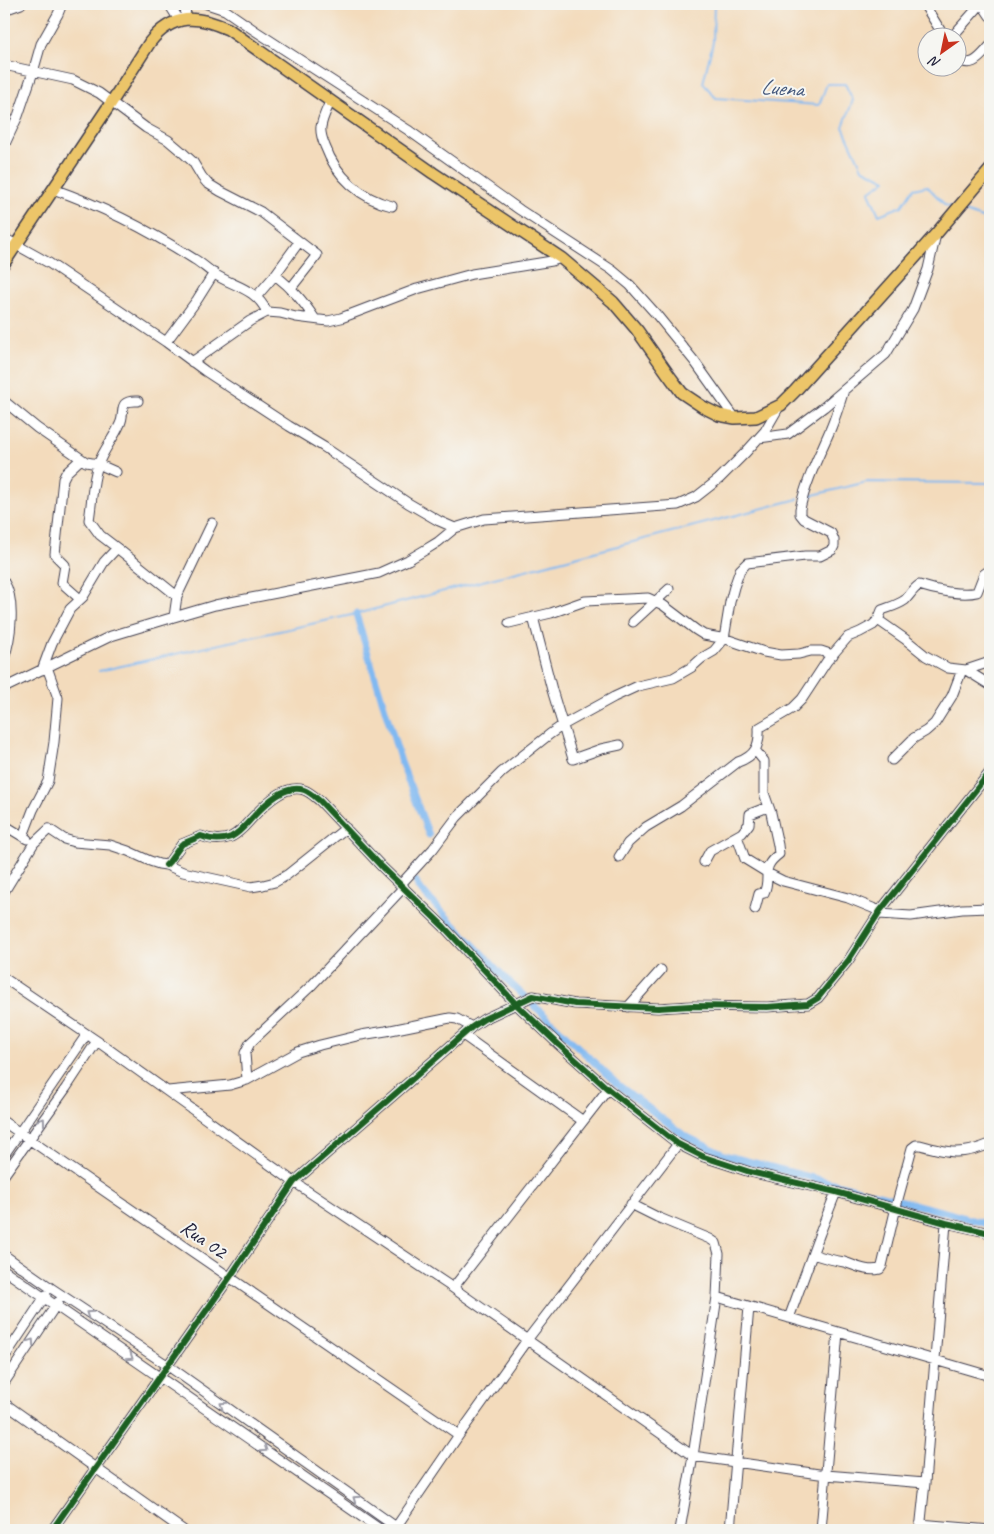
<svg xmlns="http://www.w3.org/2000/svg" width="994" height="1534" font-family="Caveat,sans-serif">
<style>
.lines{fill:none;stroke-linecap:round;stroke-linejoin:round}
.stream{stroke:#81b9f1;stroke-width:2}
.canal{stroke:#81b9f1;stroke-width:7}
.minor-casing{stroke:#413e4e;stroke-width:11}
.major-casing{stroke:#413e4e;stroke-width:14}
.minor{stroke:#fff;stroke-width:9}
.major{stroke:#ecc569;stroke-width:11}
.cycleway-casing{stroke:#f6f6f2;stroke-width:9}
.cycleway{stroke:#1b5e20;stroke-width:6}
.oneway{stroke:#9c9ca7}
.labels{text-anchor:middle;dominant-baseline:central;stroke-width:4;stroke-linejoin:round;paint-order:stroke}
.street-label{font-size:21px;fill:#22223b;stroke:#f6f6f2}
.water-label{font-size:22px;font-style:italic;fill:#43577b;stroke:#f6f6f2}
</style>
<rect width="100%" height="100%" fill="#f6f6f2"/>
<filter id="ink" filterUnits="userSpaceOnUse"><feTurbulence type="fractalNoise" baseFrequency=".02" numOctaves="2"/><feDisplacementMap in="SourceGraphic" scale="10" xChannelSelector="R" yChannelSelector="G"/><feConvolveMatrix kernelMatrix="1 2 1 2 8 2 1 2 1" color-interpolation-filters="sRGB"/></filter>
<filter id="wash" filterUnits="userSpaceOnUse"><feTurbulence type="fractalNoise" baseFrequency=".0096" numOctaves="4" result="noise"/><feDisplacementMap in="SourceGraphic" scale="20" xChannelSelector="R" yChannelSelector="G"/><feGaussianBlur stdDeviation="1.12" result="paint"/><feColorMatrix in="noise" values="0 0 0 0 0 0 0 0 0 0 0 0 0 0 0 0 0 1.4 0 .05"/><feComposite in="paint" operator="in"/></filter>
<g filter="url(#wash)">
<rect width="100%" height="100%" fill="#f3dbbc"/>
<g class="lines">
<!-- stream -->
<path class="stream" d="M 714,4 L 713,42 L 703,83 L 716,98 L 819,105 L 827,84 L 845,84 L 853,100 L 843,127 L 862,168 L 886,180 L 869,192 L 879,215 L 902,206 L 913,189 L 927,186 L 945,205 L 953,208
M 962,211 L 990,221
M 805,497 L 867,482 L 990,483
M 99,671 L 356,614 L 798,499"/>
<!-- canal -->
<path class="canal" d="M 356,614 L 401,762 L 429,835
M 416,881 L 418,887 L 506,979 L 617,1084 L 685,1136 L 724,1155 L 952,1214 L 990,1225"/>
</g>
</g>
<g filter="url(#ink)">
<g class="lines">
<!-- minor casing -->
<g class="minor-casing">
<path id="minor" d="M 169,4 L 179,20
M 207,4 L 225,10 L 254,30 L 408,130 L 520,210 L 612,270 L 630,285 L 656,314 L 695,362 L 735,418
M 924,4 L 945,38
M 982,4 L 990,16
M 4,10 L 21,4
M 185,19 L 186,4
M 951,38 L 981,4
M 956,58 C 972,70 980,57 990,46
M 4,65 L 73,80 L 99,93 L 146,128 L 168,140 L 181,151 L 193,162 L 202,177 L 207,183 L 220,191 L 261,212 L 317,255 L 291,288
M 330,102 C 327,109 322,119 321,127 C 320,133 323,141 325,146 C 336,176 361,199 392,206
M 4,146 L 18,116 L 33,72 L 41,44 L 58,14 L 62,4
M 53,189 C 102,206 150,231 194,259 C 201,263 206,268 213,273 C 233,287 255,287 267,312
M 4,238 L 49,263 L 166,342 L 205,371 L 289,426 L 324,447 L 408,503 L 439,521 L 455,528
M 275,275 C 293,289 303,301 315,319
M 256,297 L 275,275 L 299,242
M 166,342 L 197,300 L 214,273
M 192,362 L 250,321 L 267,312 L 280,313 L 296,317 L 328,321 L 341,318 L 417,289 L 472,274 L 552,261 L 561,258
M 4,401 L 37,428 L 86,462 L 98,464 L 116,472
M 759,438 L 788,434 L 824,407 L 886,354 L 913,309 L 928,269 L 936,234
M 117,548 L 177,596
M 4,582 C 16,600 11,639 4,658
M 80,599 L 62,583 L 65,565 L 56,556 L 55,554 L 63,479 L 66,473 L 81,459
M 174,617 L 177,596 L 212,523
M 533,617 L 552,690 L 573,759 L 601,749 L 620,745
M 878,620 L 905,639 L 926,656 L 948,668 L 966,670 L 990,685
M 633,622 L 669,589
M 509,623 L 551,613 L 585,601 L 648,598 L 663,605 L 696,630 L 704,635 L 726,639 L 764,652 L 781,655 L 799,654 L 811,651 L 821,651 L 833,655
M 42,670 L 52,643 L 70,609 L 83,597 L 104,562 L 117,548 L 100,535 L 89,520 C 92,503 92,482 98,465 C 103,450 114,438 120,424 C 126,412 116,400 138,401
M 966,670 L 990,662
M 4,688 L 111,636 L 174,617 L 215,605 L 379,573 L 408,560 L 425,550 L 438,542 L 455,528 L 484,519 L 678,505 L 696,497 L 719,479 L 746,452 L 765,431 L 780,405
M 755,750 L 764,761 L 764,793 L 771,813 L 778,845 L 779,854 C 759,869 772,876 764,893 L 759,894 L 755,909
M 892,760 L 914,738 L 926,731 L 935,723 L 952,696 L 962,670
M 4,825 L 27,839
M 23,836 L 33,810 L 48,781 L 54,742 L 58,698 L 47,667
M 737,836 L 745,859 L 771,875 L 783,881 L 848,898 L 880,911
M 619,857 L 628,843 L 646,827 L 681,806 L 738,762 C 755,756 760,746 759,728 L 793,708 L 802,699 L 827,661 L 848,637 L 860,632 L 873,625 L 878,620 L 882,610 C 890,607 898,605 905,600 C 910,595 913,589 919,585 C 934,590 962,596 977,592 L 984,574 L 990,570
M 704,862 L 710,851 L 742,833 L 749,824 L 750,814 L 768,807
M 166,865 L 169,862 L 182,844 L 201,836 C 211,840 221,841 231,837 C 241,832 247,823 254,816 C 266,803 285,784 304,790 C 310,792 315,797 320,801 L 382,867 L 444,927 L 516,1004 L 559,1045 L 608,1089 L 678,1144 L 704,1157 L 750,1172 L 836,1192 L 946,1223 L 990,1233
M 401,884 L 433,849 L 457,817 L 502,772 L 550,734 L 563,725 L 614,697 L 638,686 L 673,678 L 692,667 L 702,658 L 714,651 L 724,639 L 730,602 L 734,587 L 740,570 L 747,563 L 805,556 L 820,556 L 832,550 L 834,546 L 834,540 L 831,533 L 804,519 L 800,514 L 800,509 C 806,480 820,454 831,428 C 836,416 840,403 844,390
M 4,892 L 34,843 L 49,829 L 64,839 L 74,842 L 110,845 L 128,851 L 150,861 L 159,864 L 166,865 L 183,872 L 251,887 L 263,885 L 275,882 L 287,875 L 346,828
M 879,914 L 911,916 L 962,909 L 990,908
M 4,978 L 97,1041 L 294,1182 L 453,1288 L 693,1456 L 680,1530
M 628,1007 L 661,970
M 463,1035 L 583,1121
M 247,1080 L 298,1052 L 320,1045 L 361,1035 L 386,1031 L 450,1018 L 457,1019 L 472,1027
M 168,1091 L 230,1085 L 247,1080 L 245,1053 L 250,1043 L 311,986 L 404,887
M 4,1122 L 459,1435
M 4,1155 L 87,1034
M 4,1175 L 66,1088 L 97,1041
M 631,1204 L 657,1217 L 710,1239 L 716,1243 L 719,1254 L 717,1297 L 693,1456 L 826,1475 L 925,1483
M 813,1254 C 823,1258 833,1260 844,1262 C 857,1266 866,1272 880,1269 L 882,1266 L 898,1199 L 912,1148 L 916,1145 L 920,1145 C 949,1153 961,1156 990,1144
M 4,1255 L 51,1288 L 167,1365 L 396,1527 L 398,1530
M 4,1270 L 381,1530
M 453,1288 L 608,1089
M 717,1297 L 990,1376
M 789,1318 L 820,1233 L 836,1192
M 4,1358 L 46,1295
M 4,1383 L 58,1302
M 4,1403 L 183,1530
M 920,1524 L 990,1530
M 52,1530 L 230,1277 L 294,1182 L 472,1027 L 484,1019 L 533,996 L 575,1004 L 658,1008 L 691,1006 L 767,1007 L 808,1004 L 818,998 L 830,983 L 848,961 L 880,911 L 990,772
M 394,1530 L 459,1435 L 527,1340 L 678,1144
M 730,1530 L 749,1307
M 821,1530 L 838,1332
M 920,1530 L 925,1483 L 946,1223"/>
</g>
<!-- major casing -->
<g class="major-casing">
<path id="major" d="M 4,263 L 111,103 L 150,42 C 173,13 197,15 228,29 L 433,173 L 561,258 L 613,302 L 637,330 L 668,374 L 682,393 L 703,407 L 719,415 L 735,418 L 756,417 L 781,405 L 795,391 L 936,234 L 990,170"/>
</g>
<!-- minor -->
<use href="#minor" class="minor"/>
<!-- major -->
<use href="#major" class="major"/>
<!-- cycleway casing -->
<g class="cycleway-casing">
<path id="cycleway" d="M 166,865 L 169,862 L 182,844 L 201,836 C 211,840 221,841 231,837 C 241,832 247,823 254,816 C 266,803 285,784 304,790 C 310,792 315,797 320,801 L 382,867 L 444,927 L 516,1004 L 559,1045 L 608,1089 L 678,1144 L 704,1157 L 750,1172 L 836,1192 L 946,1223 L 990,1233
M 52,1530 L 230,1277 L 294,1182 L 472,1027 L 484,1019 L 533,996 L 575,1004 L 658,1008 L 691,1006 L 767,1007 L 808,1004 L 818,998 L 830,983 L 848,961 L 880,911 L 990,772"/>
</g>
<!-- cycleway -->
<use href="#cycleway" class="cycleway"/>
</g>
<!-- one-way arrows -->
<defs><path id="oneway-chevron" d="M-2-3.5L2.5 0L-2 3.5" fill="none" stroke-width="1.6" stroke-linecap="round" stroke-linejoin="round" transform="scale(1.25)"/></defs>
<g class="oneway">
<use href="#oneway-chevron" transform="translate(42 1121) rotate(-54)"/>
<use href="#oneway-chevron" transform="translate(89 1314) rotate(-146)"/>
<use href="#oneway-chevron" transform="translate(31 1342) rotate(-56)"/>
<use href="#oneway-chevron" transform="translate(130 1357) rotate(34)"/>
<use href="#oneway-chevron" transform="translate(223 1405) rotate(-145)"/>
<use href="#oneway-chevron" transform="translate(264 1449) rotate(35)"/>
<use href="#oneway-chevron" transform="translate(356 1499) rotate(-145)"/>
</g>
</g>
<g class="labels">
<!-- street labels -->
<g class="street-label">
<text transform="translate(204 1239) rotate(35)">Rua 02</text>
</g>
<!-- water labels -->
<g class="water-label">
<text transform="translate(782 88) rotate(4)">Luena</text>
</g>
</g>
<!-- margin -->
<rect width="994" height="1534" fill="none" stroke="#f6f6f2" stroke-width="20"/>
<!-- north arrow -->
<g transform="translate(942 52) rotate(213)"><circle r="24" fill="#f6f6f2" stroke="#a1a1a9"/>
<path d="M0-4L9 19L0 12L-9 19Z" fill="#c8321e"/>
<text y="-8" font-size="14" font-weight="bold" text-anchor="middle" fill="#22223b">N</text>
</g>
</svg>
